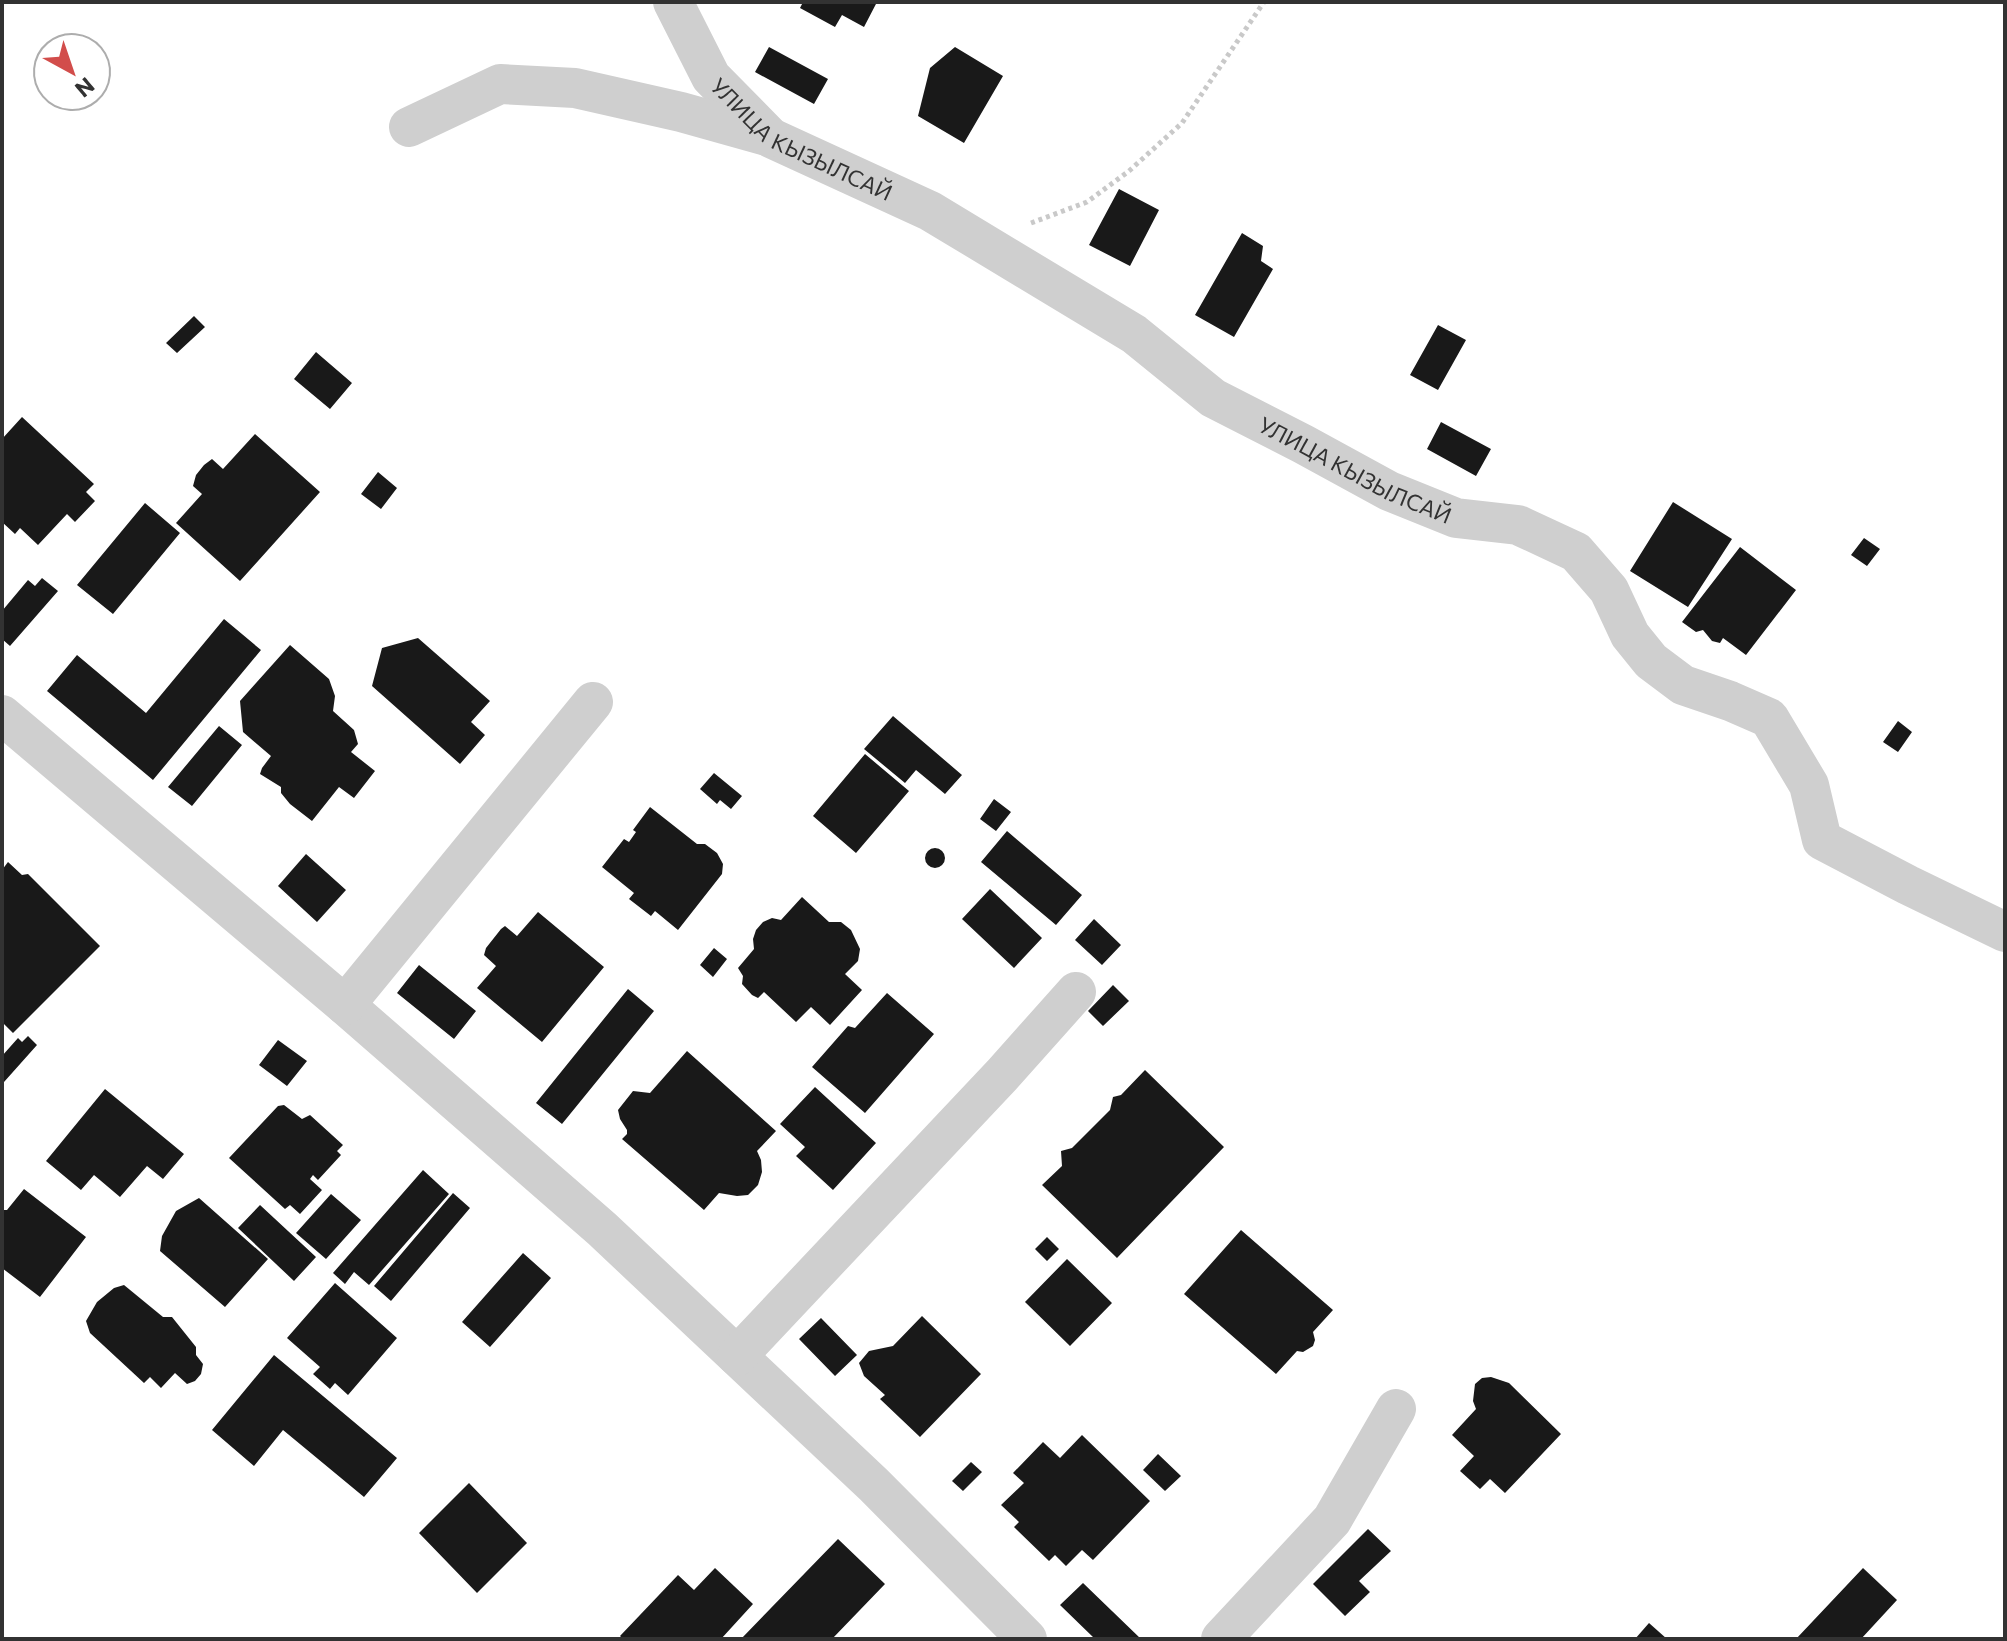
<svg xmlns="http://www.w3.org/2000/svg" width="2007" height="1641" font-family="Commissioner,sans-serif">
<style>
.building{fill:#191919}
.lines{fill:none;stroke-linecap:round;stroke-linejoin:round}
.path{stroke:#c9c9c9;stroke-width:5;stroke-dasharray:4 4;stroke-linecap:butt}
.street{stroke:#cfcfcf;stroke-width:40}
.labels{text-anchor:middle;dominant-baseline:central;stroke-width:8;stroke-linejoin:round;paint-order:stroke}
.street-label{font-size:22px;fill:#323232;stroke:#fff}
</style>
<rect width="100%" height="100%" fill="#fff"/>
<!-- building -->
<path class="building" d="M 803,2 L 877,2 L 864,27 L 842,15 L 835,27 L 800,8 Z
M 769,47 L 828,79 L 814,104 L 755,72 Z
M 955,47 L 1003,76 L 964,143 L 918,116 L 930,68 Z
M 1119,189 L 1159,210 L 1130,266 L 1089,245 Z
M 1242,233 L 1263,246 L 1261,261 L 1273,269 L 1234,337 L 1195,315 Z
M 194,316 L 205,327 L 177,353 L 166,343 Z
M 1438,325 L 1466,340 L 1438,390 L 1410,375 Z
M 316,352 L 352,383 L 330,409 L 294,379 Z
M 22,417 L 94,484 L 86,492 L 95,501 L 75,522 L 67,514 L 38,545 L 20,528 L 15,534 L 2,522 L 2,439 Z
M 1441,422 L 1491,449 L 1476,476 L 1427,449 Z
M 255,434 L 320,492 L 240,581 L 176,523 L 202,494 L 193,486 L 196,475 L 204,465 L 212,459 L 223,469 Z
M 378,472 L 397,488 L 381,509 L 361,494 Z
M 1673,502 L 1732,539 L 1688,607 L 1630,571 Z
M 145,503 L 180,533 L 113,614 L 77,585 Z
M 1864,538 L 1880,549 L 1867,566 L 1851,555 Z
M 1740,547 L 1796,590 L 1746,655 L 1723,638 L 1720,643 L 1712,641 L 1703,630 L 1696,632 L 1682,622 Z
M 42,578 L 58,591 L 10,646 L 2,639 L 2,611 L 28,580 L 35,586 Z
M 224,619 L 261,650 L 153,780 L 47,691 L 77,655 L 146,713 Z
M 418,638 L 490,701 L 471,722 L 485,735 L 460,764 L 372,686 L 382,648 Z
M 290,645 L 329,679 L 335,696 L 333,711 L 354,730 L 358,744 L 351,752 L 375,771 L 354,798 L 339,787 L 312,821 L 290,804 L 281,793 L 281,787 L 260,774 L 262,768 L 271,756 L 243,732 L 240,701 Z
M 893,716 L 962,775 L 945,794 L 916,770 L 905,783 L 864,749 Z
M 1898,721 L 1912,732 L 1898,752 L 1883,742 Z
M 219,726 L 242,745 L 192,806 L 168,787 Z
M 865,754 L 909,791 L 856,853 L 813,816 Z
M 714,773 L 742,796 L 731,809 L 720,800 L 717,804 L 700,789 Z
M 994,799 L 1011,812 L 996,831 L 980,819 Z
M 650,807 L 697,844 L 705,844 L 717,853 L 723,864 L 722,874 L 678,930 L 655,911 L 651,916 L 629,899 L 634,893 L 602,867 L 624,839 L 629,842 L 636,832 L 633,830 Z
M 1007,831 L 1082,895 L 1056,925 L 981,862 Z
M925 858a10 10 0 1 1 20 0a10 10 0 1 1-20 0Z
M 306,854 L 346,890 L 317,922 L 278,886 Z
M 8,862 L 22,875 L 28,874 L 100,946 L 13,1033 L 2,1022 L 2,870 Z
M 990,889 L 1042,938 L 1014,968 L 962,919 Z
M 802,897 L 829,922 L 841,922 L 851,930 L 860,949 L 858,961 L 845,974 L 862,990 L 830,1025 L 811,1007 L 796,1022 L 764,992 L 758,998 L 752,995 L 742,984 L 743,976 L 738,968 L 754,949 L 753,939 L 756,930 L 763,922 L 772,918 L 781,920 Z
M 538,912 L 604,967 L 542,1042 L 477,988 L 496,966 L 484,955 L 486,948 L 501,929 L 505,926 L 517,936 Z
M 1094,919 L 1121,945 L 1102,965 L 1075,940 Z
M 714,948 L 727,959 L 713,977 L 700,965 Z
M 419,965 L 476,1011 L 454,1039 L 397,993 Z
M 1113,985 L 1129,1001 L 1103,1026 L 1088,1011 Z
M 628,989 L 654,1011 L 562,1124 L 536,1103 Z
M 887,993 L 934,1034 L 865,1113 L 812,1067 L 848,1026 L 855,1028 Z
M 28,1036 L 37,1045 L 4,1082 L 2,1080 L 2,1056 L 18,1038 L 22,1042 Z
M 278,1040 L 307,1061 L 287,1086 L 259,1065 Z
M 687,1051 L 776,1131 L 757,1151 L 761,1160 L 762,1172 L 758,1185 L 748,1195 L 737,1196 L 719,1193 L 704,1210 L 622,1139 L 627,1134 L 627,1130 L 620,1119 L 618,1110 L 633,1091 L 650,1093 Z
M 1145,1070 L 1224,1147 L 1117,1258 L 1042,1185 L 1062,1166 L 1061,1151 L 1072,1148 L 1110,1110 L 1113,1097 L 1121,1095 Z
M 815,1087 L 876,1143 L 833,1190 L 796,1156 L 805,1147 L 780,1124 Z
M 105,1089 L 184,1154 L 163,1179 L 147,1166 L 120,1197 L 94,1175 L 81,1190 L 46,1161 Z
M 284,1105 L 302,1119 L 310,1115 L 343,1145 L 337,1151 L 341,1155 L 318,1180 L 313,1175 L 310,1179 L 322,1190 L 300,1214 L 290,1205 L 285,1209 L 229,1158 L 278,1106 Z
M 423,1170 L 449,1194 L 369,1285 L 354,1272 L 345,1284 L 333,1273 Z
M 24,1189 L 86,1237 L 40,1297 L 2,1268 L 2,1210 L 7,1210 Z
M 453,1193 L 470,1208 L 391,1301 L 374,1286 Z
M 331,1194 L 361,1220 L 326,1259 L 296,1233 Z
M 199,1198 L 268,1259 L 225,1307 L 160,1251 L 162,1236 L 176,1211 Z
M 260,1205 L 316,1257 L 294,1281 L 238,1228 Z
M 1241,1230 L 1333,1310 L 1313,1332 L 1315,1340 L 1313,1346 L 1303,1352 L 1297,1351 L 1276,1374 L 1184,1294 Z
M 1047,1237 L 1059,1249 L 1047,1261 L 1035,1249 Z
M 523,1253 L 551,1278 L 490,1347 L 462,1322 Z
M 1067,1259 L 1112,1303 L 1070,1346 L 1025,1302 Z
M 335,1283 L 397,1338 L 348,1395 L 335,1383 L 330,1389 L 313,1374 L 320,1367 L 287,1338 Z
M 124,1285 L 163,1317 L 172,1317 L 196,1347 L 196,1355 L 203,1364 L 201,1374 L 195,1381 L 187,1384 L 175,1373 L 161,1388 L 150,1377 L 144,1383 L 90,1333 L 86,1321 L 97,1302 L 114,1288 Z
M 922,1316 L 981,1374 L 920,1437 L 880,1399 L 885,1395 L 864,1376 L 859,1363 L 869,1351 L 893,1346 Z
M 821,1318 L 857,1355 L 835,1376 L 799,1339 Z
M 274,1355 L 397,1458 L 364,1497 L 283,1430 L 254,1466 L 212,1430 Z
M 1491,1377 L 1509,1383 L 1561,1434 L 1505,1493 L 1490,1479 L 1480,1489 L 1460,1471 L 1474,1456 L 1452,1435 L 1476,1409 L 1473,1401 L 1475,1384 L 1482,1378 Z
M 1082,1435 L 1150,1501 L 1093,1560 L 1082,1550 L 1066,1566 L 1055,1555 L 1049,1561 L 1014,1527 L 1019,1522 L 1001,1505 L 1024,1483 L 1013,1473 L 1043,1442 L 1060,1458 Z
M 1158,1454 L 1181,1476 L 1165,1491 L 1143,1470 Z
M 971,1462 L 982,1472 L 963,1491 L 952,1481 Z
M 469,1483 L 527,1543 L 477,1593 L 419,1533 Z
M 1368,1529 L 1391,1551 L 1359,1581 L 1370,1592 L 1345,1616 L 1313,1584 Z
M 838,1539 L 885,1584 L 832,1639 L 741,1639 Z
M 715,1568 L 753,1604 L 721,1639 L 623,1639 L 620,1636 L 678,1575 L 694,1590 Z
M 1863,1568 L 1897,1600 L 1861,1639 L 1796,1639 Z
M 1083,1583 L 1141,1639 L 1095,1639 L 1060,1605 Z
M 1649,1623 L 1667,1639 L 1635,1639 Z"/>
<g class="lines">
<!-- path -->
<path class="path" d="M 2004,2 L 2005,3
M 1031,223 L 1087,202 L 1129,171 L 1182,123 L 1264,2"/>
<!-- street -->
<g class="street">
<path id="s1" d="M 673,2 L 711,77 L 771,138 L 930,211 L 1134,334 L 1213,398 L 1303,444 L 1389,491 L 1456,518 L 1518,525 L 1576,552 L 1609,590 L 1630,635 L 1651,661 L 1683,685 L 1730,701 L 1769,718 L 1809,785 L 1822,840 L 1908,885 L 2005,932"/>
<path d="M 409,127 L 500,84 L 575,88 L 681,112 L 770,137"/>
<path d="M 2,715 L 345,1005 L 602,1229 L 874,1485 L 1027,1639"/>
<path d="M 345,1005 L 593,702"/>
<path d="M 737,1356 L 1002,1075 L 1076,992"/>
<path d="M 1221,1639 L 1332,1520 L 1396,1409"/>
</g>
</g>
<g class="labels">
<!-- street labels -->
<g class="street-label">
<text stroke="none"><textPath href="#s1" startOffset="196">УЛИЦА КЫЗЫЛСАЙ</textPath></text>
<text stroke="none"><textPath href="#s1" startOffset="844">УЛИЦА КЫЗЫЛСАЙ</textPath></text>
</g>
</g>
<!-- border -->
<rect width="2007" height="1641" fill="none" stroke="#323232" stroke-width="8"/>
<!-- north arrow -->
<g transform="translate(72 72) rotate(140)"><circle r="38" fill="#ffffff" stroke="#adadad" stroke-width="2"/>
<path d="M0-6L14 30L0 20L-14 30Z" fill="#d24d4b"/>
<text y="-12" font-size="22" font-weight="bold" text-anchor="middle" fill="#323232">N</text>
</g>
</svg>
